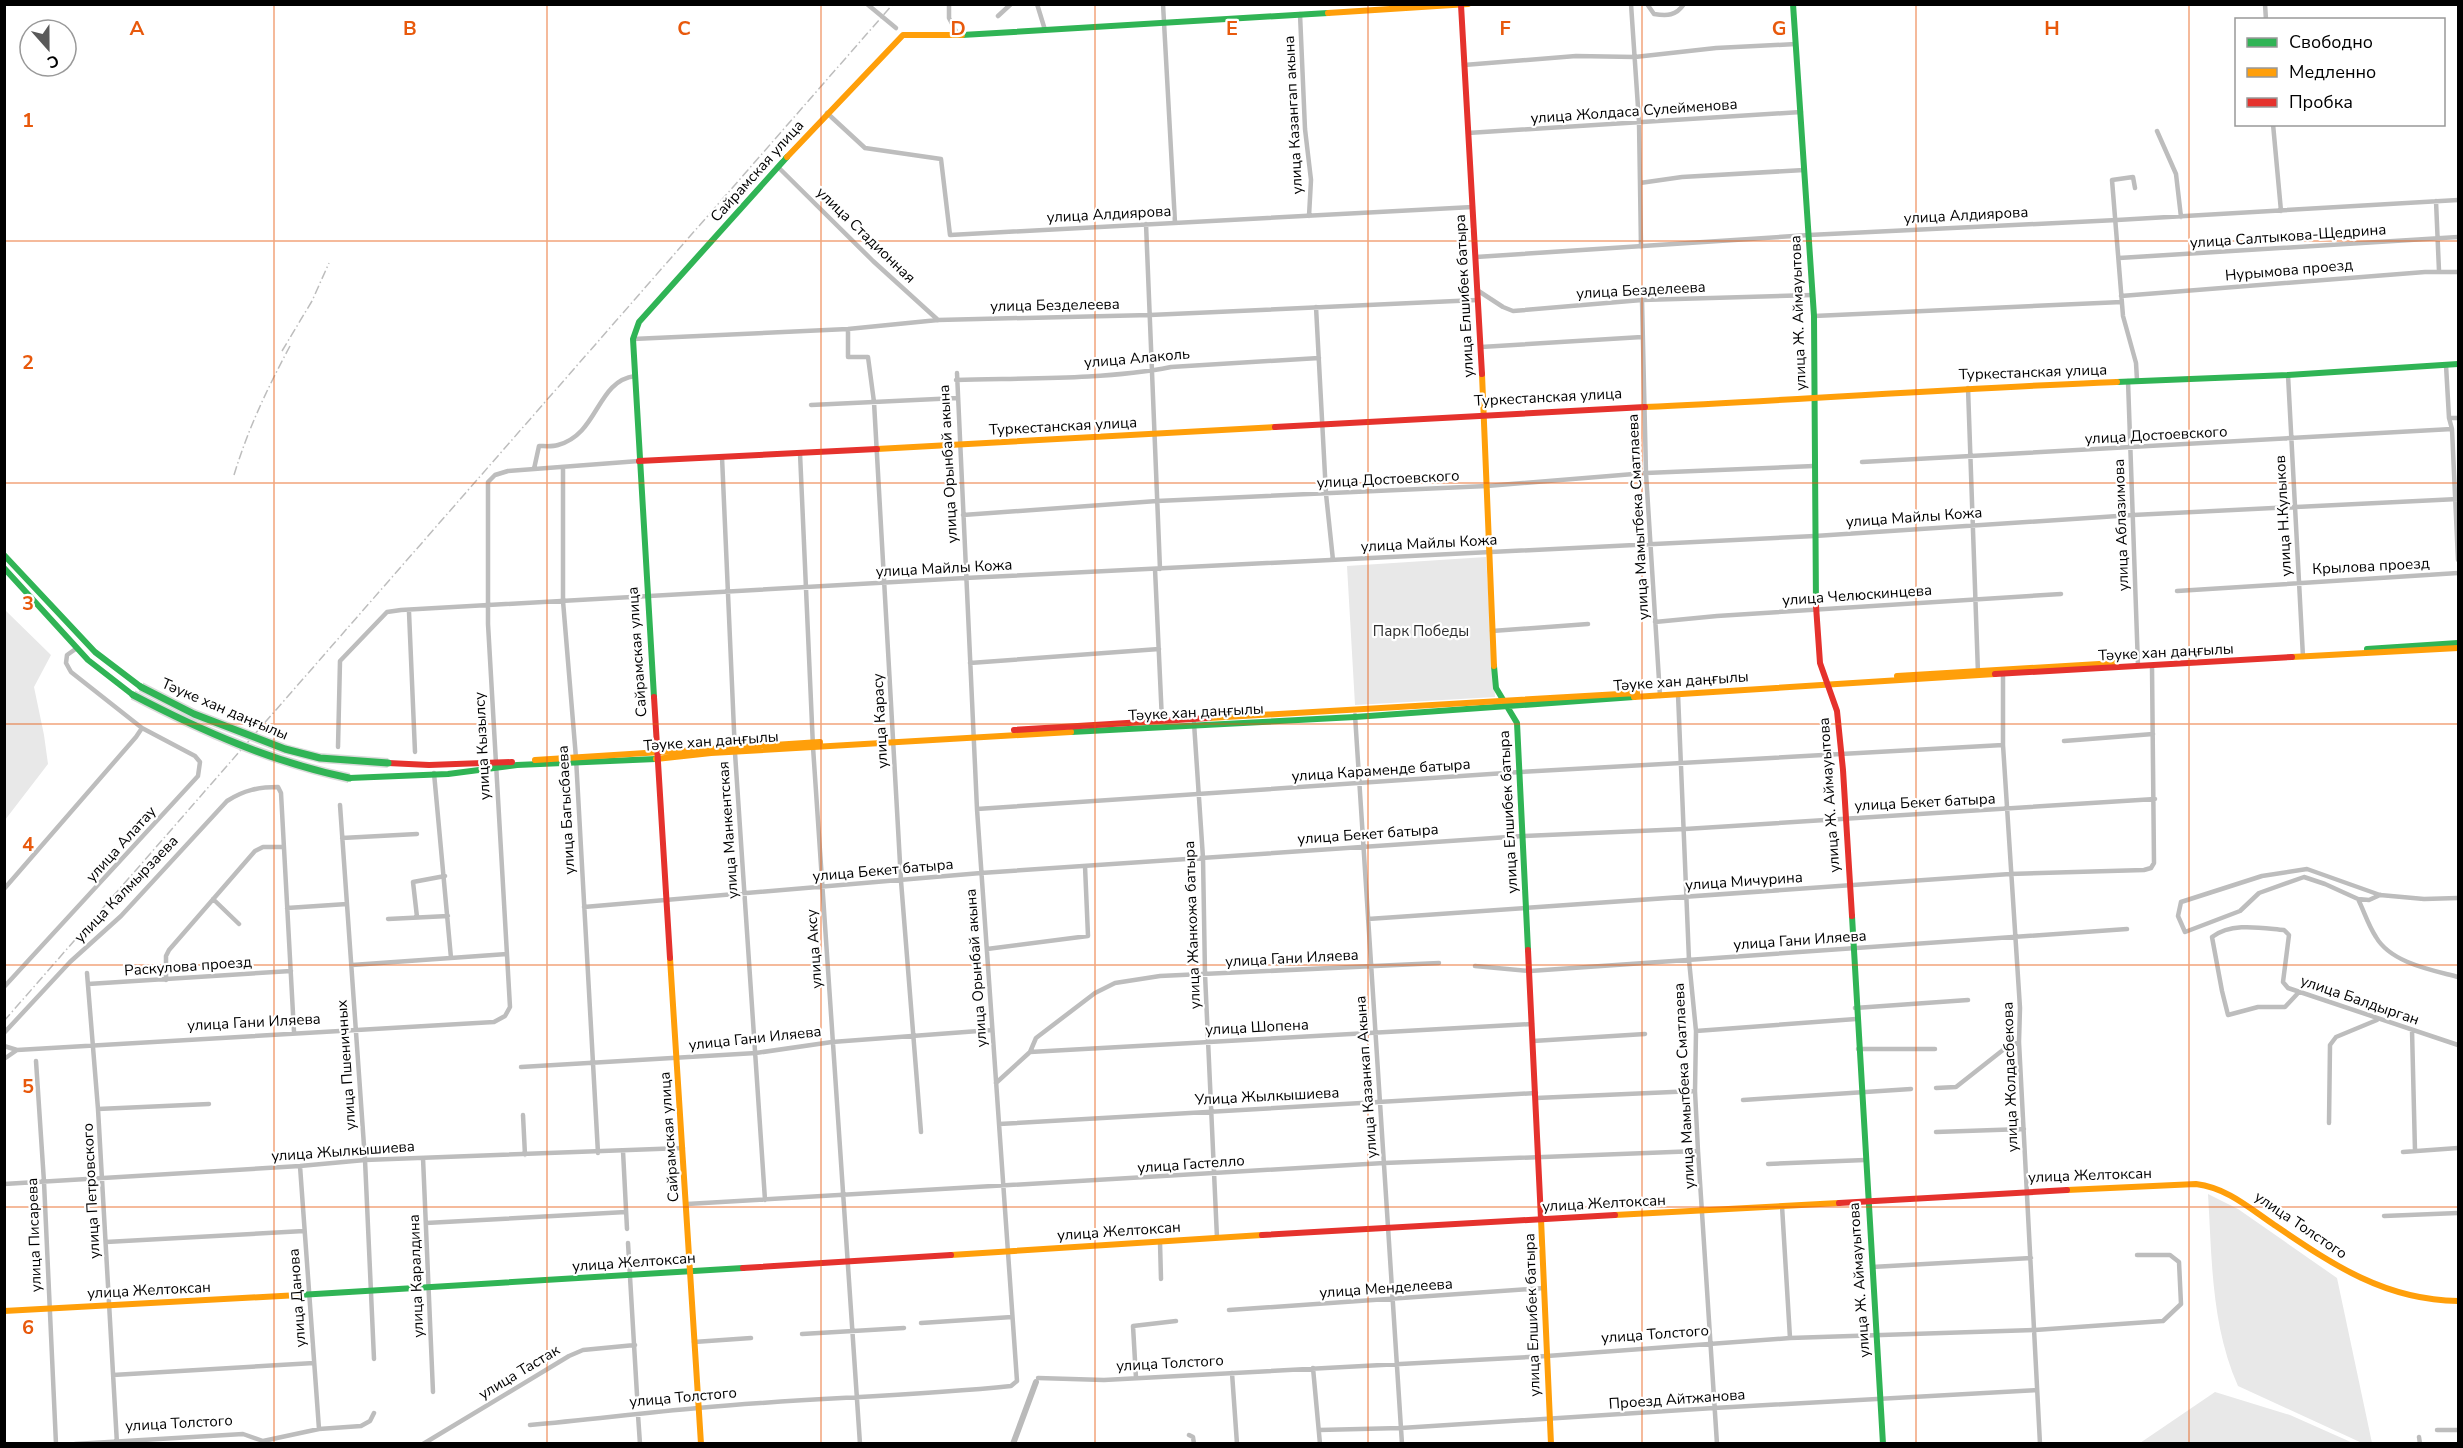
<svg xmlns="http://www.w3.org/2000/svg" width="2463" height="1448" font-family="'Nunito Sans',sans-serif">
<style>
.green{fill:#e8e8e8}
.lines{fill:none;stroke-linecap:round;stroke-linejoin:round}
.canal{stroke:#bababa;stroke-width:6}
.street{stroke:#bdbdbd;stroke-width:4.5}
.fast{stroke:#30b455;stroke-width:6}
.slow{stroke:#ff9f0a;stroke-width:6}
.jam{stroke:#e5322d;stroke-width:6}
.rail{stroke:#bdbdbd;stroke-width:1.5;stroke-dasharray:9 3 1.5 3;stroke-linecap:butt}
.fast-bridge-casing{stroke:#dbdbdb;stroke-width:10;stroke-linecap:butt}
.street-bridge{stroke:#bdbdbd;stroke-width:4.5}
.fast-bridge{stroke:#30b455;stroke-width:7}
.grid{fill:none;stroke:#e8590c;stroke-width:1.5;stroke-opacity:0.55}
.labels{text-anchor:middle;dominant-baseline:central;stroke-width:4.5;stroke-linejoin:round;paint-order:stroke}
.street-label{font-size:15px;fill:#000;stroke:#fff}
.park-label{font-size:15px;fill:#2d2d2d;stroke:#fff}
.grid-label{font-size:20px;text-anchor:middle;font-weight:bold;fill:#e8590c;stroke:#fff;stroke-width:4.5;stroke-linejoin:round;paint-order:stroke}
</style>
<rect width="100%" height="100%" fill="#fff"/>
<!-- green -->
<path class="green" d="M 1486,557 L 1495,697 L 1355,705 L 1347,566 Z
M 4,609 L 51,655 L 34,687 L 44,735 L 48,764 L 5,820 Z
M 2208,1194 L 2238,1209 L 2337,1278 L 2372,1443 L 2362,1443 L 2238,1386 C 2211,1325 2212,1259 2208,1194 Z
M 2215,1392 L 2290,1415 L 2353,1443 L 2140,1443 Z"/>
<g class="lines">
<!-- canal -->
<path class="canal" d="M 1013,1444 L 1036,1382"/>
<!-- street -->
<path class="street" d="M 949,4 L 949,18 L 958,35
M 1037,4 L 1045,30
M 1163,4 L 1175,223
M 1631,4 L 1639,122 L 1641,247
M 1647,4 L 1654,14 C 1667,16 1676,16 1684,4
M 2265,4 L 2266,20
M 1300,14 L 1305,129 L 1311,180 L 1309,216
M 998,16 L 1011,4
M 1464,65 L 1576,56 L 1635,57 L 1716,48 L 1796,44
M 827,113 L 865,148 L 941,159 L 950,235 L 1473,207
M 2273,124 L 2281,211
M 2157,131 L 2176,174 L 2181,217
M 1468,133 L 1801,112
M 778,167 L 873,261 L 938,320
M 1640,183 L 1682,177 L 1804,170
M 2135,188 L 2133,177 L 2112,180 L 2123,316 L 2136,363 L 2137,380
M 2436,201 L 2439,271
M 1146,224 L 1160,569
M 1476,257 L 1809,235 L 2117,220 L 2458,200
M 2119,258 L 2458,237
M 1477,290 L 1503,307 L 1513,311 L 1642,300 L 1813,295
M 2121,296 L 2425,272 L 2458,272
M 1642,300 L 1646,473 L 1660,696
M 1316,307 L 1326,494 L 1333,560
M 1814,316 L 2122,302
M 848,329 L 848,357 L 868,357 L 874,402 L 901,881 L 921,1132
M 633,339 L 848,329 L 938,320 L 1150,315 L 1477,300
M 1481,347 L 1642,337
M 2446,365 L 2449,418 L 2452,429 L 2458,560
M 2288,375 L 2303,657
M 956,380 C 1025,378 1105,380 1171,367 L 1319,358
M 2128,381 L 2138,666
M 1968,388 L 1978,673
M 811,405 L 957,398
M 2449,418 L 2458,418
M 800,453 L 813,747 L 860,1444
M 722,457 L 735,753 L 765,1200
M 1862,462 L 2452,429
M 563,467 L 563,601 L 576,758 L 598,1153
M 534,469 L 539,446 C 544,446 552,447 558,445 C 599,434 596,381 635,376
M 963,515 L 1157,501 L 1487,486 L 1646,473 L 1814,466
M 1155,569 L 1162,721
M 2177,591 L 2458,573
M 409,612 L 415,752
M 1655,622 L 1717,616 L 2061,594
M 1492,631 L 1588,624
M 970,663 L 1159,649
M 2003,673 L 2003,745 L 2020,1008 L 2019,1042 L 2040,1444
M 1678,694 L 1689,960 L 1696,1031 L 1695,1091 L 1698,1151 L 1717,1444
M 1355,715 L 1402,1444
M 1194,723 L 1203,858 L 1205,974 L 1217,1238
M 2064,741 L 2153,734
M 338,747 L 340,661 L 387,612 L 401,610 L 965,578 L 1815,536 L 2133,515 L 2458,499
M 434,773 L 451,958
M 340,805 L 365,1160 L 374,1359
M 977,809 L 1520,772 L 2003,745
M 342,838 L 417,834
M 4,889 L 136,737 L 142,728 L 71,672 L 66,663 L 67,655 L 77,648
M 2380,895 L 2369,900 L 2358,899 L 2325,884 L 2304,877 L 2259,893 L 2240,911 L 2185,932 L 2178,916 L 2181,902 L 2262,876 L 2307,869 L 2380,895 L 2424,899 L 2458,898
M 213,899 L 239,924
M 2358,899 C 2364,911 2368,925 2376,937 C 2391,963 2432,970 2458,977
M 584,907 L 981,873 L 1523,836 L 1685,829 L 2155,799
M 287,908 L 347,904
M 417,917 L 413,882 L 445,876
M 388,919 L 448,916
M 1368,919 L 2010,874 L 2144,870 L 2151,868 L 2154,863 L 2152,666
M 987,949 L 1088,936 L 1085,866
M 352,965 L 507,954
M 1475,966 L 1530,971 L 2127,929
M 87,973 L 98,1109 L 117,1444
M 166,980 L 166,956 L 169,950 L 255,851 L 263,847 L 284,847
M 88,984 L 291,971
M 4,987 L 198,776 L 200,762 L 195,756 L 142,728
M 2299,992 L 2285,1007 L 2258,1007 L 2228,1015 L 2222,991 L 2212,937 C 2232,922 2261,928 2284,930 L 2289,935 L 2283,982 L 2288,988 L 2458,1045
M 1855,1008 L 1968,1000
M 2412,1030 L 2415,1151
M 1696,1031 L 1856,1019
M 4,1033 L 70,962 L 121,916 L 227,801 C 244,790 259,787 278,787 L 281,793 L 294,1032
M 1533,1041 L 1645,1034
M 4,1046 L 17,1050 L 494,1022 L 505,1016 L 510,1007 L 488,624 L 488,482 L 495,475 L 508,471 L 639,461
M 1858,1049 L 1935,1049
M 1030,1052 L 1036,1038 L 1095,993 L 1115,983 L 1160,976 L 1439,963
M 4,1059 L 17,1050
M 36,1061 L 44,1182 L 56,1444
M 521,1067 L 756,1053 L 832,1042 L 992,1030
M 996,1083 L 1030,1052 L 1532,1024
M 1936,1088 L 1956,1087 L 2008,1046 L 2019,1042
M 1536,1098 L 1695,1091
M 1743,1100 L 1911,1089
M 98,1109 L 209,1104
M 523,1115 L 525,1155
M 2329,1123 L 2330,1045 L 2336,1037 L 2377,1020
M 999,1124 L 1536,1093
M 1936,1132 L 2024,1129
M 623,1151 L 627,1229
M 2403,1152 L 2458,1148
M 423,1158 L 433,1392
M 1768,1164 L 1865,1160
M 300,1166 L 319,1429
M 4,1184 L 300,1166 L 365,1160 L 683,1148
M 687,1204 L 1384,1163 L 1698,1151
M 1782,1206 L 1790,1338
M 2384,1216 L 2458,1213
M 426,1223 L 626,1212
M 106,1242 L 304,1231
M 1160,1242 L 1161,1279
M 628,1243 L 637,1395
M 1872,1267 L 2031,1258
M 1229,1310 L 1544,1288
M 921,1323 L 1012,1317
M 802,1334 L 904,1328
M 694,1342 L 751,1338
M 1313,1368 L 1320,1444
M 1232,1373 L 1237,1444
M 113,1375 L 314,1363
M 1038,1378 L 1104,1380 L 1547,1356 L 1790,1338 L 2035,1330 L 2163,1321 L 2181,1304 L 2179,1262 L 2170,1255 L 2137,1255
M 1136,1378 L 1133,1326 L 1176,1321
M 638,1415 L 640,1444
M 530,1425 C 586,1420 642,1413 698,1408 C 802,1398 906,1397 1011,1386 L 1017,1381 L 977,809 L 957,373
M 1319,1430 L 1401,1428 L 1714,1408 L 2037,1390
M 2437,1430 L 2458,1430
M 1189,1435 L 1193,1437 L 1194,1444
M 2419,1437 L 2420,1444
M 75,1444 L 243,1434 L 263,1441 L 319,1429 L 361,1426 L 370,1421 L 374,1413
M 423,1444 L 569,1356 L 583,1350 L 635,1345"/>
<!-- fast -->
<path class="fast" d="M 1793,4 L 1814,316 L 1816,606
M 962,35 L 1328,13
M 2117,382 L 2288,375 L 2458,364
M 4,555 L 95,652 L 141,687
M 4,568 L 88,660 L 133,695
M 2367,649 L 2458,643
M 1494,666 L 1496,688 L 1517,723 L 1528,950
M 654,697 L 633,339 L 639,322 L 787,157
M 1071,732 L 1355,717 L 1634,697
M 349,778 L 448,774 L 517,765 L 656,759
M 1852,916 L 1883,1444
M 299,1295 L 743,1268"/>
<!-- slow -->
<path class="slow" d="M 1328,13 L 1468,4
M 787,157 L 903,35 L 962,35
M 1482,374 L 1494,666
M 1645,407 C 1803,400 1960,388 2117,382
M 877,449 L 1275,427
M 2292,657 L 2458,648
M 1897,676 L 2116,663
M 1634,697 L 1995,674
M 1209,718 L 1637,693
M 656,759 L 711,753 L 1071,732
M 535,760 L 820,742
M 670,958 L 701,1444
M 2067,1190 L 2196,1184 C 2227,1188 2248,1207 2273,1224 C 2332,1264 2384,1300 2458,1301
M 1615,1215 L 1839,1203
M 1541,1219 L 1551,1444
M 951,1255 L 1262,1235
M 4,1311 L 299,1295"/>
<!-- jam -->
<path class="jam" d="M 1461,5 L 1482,374
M 1275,427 L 1645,407
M 639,461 L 877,449
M 1816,606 L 1820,663 L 1837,711 L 1843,770 L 1852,916
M 1995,674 L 2292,657
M 654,697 L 670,958
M 1014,730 L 1209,718
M 388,763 L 429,765 L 512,762
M 1528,950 L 1541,1219
M 1839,1203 L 2067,1190
M 1262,1235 L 1615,1215
M 743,1268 L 951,1255"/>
<!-- rail -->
<path class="rail" d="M 282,351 L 312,301 L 329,263
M 234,475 C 248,429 267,389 290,346
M 4,1021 L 893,4"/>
<!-- fast-bridge casing -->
<g class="fast-bridge-casing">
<path id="fast-bridge" d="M 141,687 L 194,714 L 285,749 L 320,758 L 388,763
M 133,695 C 202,731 272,762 349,778"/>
</g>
<!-- street-bridge -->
<path class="street-bridge" d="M 867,4 L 896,28"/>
<!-- fast-bridge -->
<use href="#fast-bridge" class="fast-bridge"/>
</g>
<!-- grid -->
<path class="grid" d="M 274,4 L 274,1444M 547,4 L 547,1444M 821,4 L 821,1444M 1095,4 L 1095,1444M 1368,4 L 1368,1444M 1642,4 L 1642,1444M 1916,4 L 1916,1444M 2189,4 L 2189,1444M 4,241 L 2458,241M 4,483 L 2458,483M 4,724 L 2458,724M 4,965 L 2458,965M 4,1207 L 2458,1207"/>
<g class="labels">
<!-- street labels -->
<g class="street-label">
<text transform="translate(1634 111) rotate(-4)">улица Жолдаса Сулейменова</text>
<text transform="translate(1293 115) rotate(-93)">улица Казангап акына</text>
<text transform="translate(757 171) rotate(-48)">Сайрамская улица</text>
<text transform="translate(1109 214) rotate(-3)">улица Алдиярова</text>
<text transform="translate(1966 215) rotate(-3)">улица Алдиярова</text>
<text transform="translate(866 235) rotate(44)">улица Стадионная</text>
<text transform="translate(2288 236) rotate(-4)">улица Салтыкова-Щедрина</text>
<text transform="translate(2289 270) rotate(-5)">Нурымова проезд</text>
<text transform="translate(1641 290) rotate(-3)">улица Безделеева</text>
<text transform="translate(1464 296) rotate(-93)">улица Елшибек батыра</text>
<text transform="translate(1055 305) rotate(-1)">улица Безделеева</text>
<text transform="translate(1798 313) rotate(-92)">улица Ж. Аймауытова</text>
<text transform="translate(1137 358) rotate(-5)">улица Алаколь</text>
<text transform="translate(2033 372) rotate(-2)">Туркестанская улица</text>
<text transform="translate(1548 397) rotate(-3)">Туркестанская улица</text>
<text transform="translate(1063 426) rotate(-3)">Туркестанская улица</text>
<text transform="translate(2156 435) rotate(-3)">улица Достоевского</text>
<text transform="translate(948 464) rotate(-93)">улица Орынбай акына</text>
<text transform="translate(1388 479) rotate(-3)">улица Достоевского</text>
<text transform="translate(2283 516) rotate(-93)">улица Н.Кулыков</text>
<text transform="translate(1638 517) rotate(-93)">улица Мамытбека Сматлаева</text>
<text transform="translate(1914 517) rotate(-4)">улица Майлы Кожа</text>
<text transform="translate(2121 525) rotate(-92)">улица Аблазимова</text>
<text transform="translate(1429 543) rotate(-3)">улица Майлы Кожа</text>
<text transform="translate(2371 566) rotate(-3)">Крылова проезд</text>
<text transform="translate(944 568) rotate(-3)">улица Майлы Кожа</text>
<text transform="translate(1857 595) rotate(-4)">улица Челюскинцева</text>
<text transform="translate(637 652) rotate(-94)">Сайрамская улица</text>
<text transform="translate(2166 652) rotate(-3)">Тәуке хан даңғылы</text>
<text transform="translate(1681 681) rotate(-4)">Тәуке хан даңғылы</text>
<text transform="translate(225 709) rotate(23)">Тәуке хан даңғылы</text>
<text transform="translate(1196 712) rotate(-3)">Тәуке хан даңғылы</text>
<text transform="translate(880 721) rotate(-93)">улица Карасу</text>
<text transform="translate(711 741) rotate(-4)">Тәуке хан даңғылы</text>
<text transform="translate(482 746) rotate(-93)">улица Кызылсу</text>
<text transform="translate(1381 770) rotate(-4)">улица Караменде батыра</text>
<text transform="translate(1829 795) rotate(-94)">улица Ж. Аймауытова</text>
<text transform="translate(1925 802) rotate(-3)">улица Бекет батыра</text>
<text transform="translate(566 810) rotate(-93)">улица Багысбаева</text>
<text transform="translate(1508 812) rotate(-93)">улица Елшибек батыра</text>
<text transform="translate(728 830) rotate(-94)">улица Манкентская</text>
<text transform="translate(1368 834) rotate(-4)">улица Бекет батыра</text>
<text transform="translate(121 844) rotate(-48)">улица Алатау</text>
<text transform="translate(883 870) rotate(-5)">улица Бекет батыра</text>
<text transform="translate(1744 881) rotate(-4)">улица Мичурина</text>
<text transform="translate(126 889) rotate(-46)">улица Калмырзаева</text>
<text transform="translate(1192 925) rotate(-92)">улица Жанкожа батыра</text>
<text transform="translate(1800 940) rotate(-4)">улица Гани Иляева</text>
<text transform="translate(814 949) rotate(-94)">улица Аксу</text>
<text transform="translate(1292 958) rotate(-3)">улица Гани Иляева</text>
<text transform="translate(188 966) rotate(-4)">Раскулова проезд</text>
<text transform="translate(976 968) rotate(-94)">улица Орынбай акына</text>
<text transform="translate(2360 1000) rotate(19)">улица Балдырган</text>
<text transform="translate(254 1022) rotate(-3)">улица Гани Иляева</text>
<text transform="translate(1257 1027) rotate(-3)">улица Шопена</text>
<text transform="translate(755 1038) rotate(-6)">улица Гани Иляева</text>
<text transform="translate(346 1065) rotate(-94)">улица Пшеничных</text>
<text transform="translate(1366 1077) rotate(-94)">улица Казанкап Акына</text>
<text transform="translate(2010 1077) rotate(-92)">улица Жолдасбекова</text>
<text transform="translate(1684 1086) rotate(-93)">улица Мамытбека Сматлаева</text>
<text transform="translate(1267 1096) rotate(-3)">Улица Жылкышиева</text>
<text transform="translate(669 1137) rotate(-94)">Сайрамская улица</text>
<text transform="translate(343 1151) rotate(-4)">улица Жылкышиева</text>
<text transform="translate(1191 1164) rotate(-4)">улица Гастелло</text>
<text transform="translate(2090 1175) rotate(-2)">улица Желтоксан</text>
<text transform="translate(91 1191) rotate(-93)">улица Петровского</text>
<text transform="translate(1604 1203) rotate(-3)">улица Желтоксан</text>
<text transform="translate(2301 1225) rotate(34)">улица Толстого</text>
<text transform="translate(1119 1231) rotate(-4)">улица Желтоксан</text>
<text transform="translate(34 1235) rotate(-92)">улица Писарева</text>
<text transform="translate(634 1262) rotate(-4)">улица Желтоксан</text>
<text transform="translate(416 1276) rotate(-92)">улица Каралдина</text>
<text transform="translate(1859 1280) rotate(-94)">улица Ж. Аймауытова</text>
<text transform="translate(1386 1288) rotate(-4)">улица Менделеева</text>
<text transform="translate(149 1290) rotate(-3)">улица Желтоксан</text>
<text transform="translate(297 1298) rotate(-94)">улица Данова</text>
<text transform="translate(1532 1315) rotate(-92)">улица Елшибек батыра</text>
<text transform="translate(1655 1334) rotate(-4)">улица Толстого</text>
<text transform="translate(1170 1363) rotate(-3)">улица Толстого</text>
<text transform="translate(519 1372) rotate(-31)">улица Тастак</text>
<text transform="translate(683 1397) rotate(-5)">улица Толстого</text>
<text transform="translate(1677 1399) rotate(-4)">Проезд Айтжанова</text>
<text transform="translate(179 1423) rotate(-3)">улица Толстого</text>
</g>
<!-- park labels -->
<g class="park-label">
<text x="1421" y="631">Парк Победы</text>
</g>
</g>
<g class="grid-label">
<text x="137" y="35">A</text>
<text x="410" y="35">B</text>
<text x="684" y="35">C</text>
<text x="958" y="35">D</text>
<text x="1232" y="35">E</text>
<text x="1505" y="35">F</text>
<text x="1779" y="35">G</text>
<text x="2052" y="35">H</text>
<text x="28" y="127">1</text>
<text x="28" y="369">2</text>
<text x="28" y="610">3</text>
<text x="28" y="851">4</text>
<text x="28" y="1093">5</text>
<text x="28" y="1334">6</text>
</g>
<!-- border -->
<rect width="2463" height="1448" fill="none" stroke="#000000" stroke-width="12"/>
<!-- legend -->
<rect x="2235" y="18" width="210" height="108" fill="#ffffff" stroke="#999999" stroke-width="1.5"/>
<rect x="2247" y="38" width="30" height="9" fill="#30b455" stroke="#999999" stroke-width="1.5"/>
<text x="2289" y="48" font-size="18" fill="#000000">Свободно</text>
<rect x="2247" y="68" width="30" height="9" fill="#ff9f0a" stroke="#999999" stroke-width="1.5"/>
<text x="2289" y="78" font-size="18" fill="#000000">Медленно</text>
<rect x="2247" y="98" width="30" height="9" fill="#e5322d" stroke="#999999" stroke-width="1.5"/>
<text x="2289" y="108" font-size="18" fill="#000000">Пробка</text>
<!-- north arrow -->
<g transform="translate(48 48) rotate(159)"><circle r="28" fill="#ffffff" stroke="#999999" stroke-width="1.5"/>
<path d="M0-4.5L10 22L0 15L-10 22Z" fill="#595959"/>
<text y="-9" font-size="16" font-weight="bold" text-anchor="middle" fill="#000000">С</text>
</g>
</svg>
